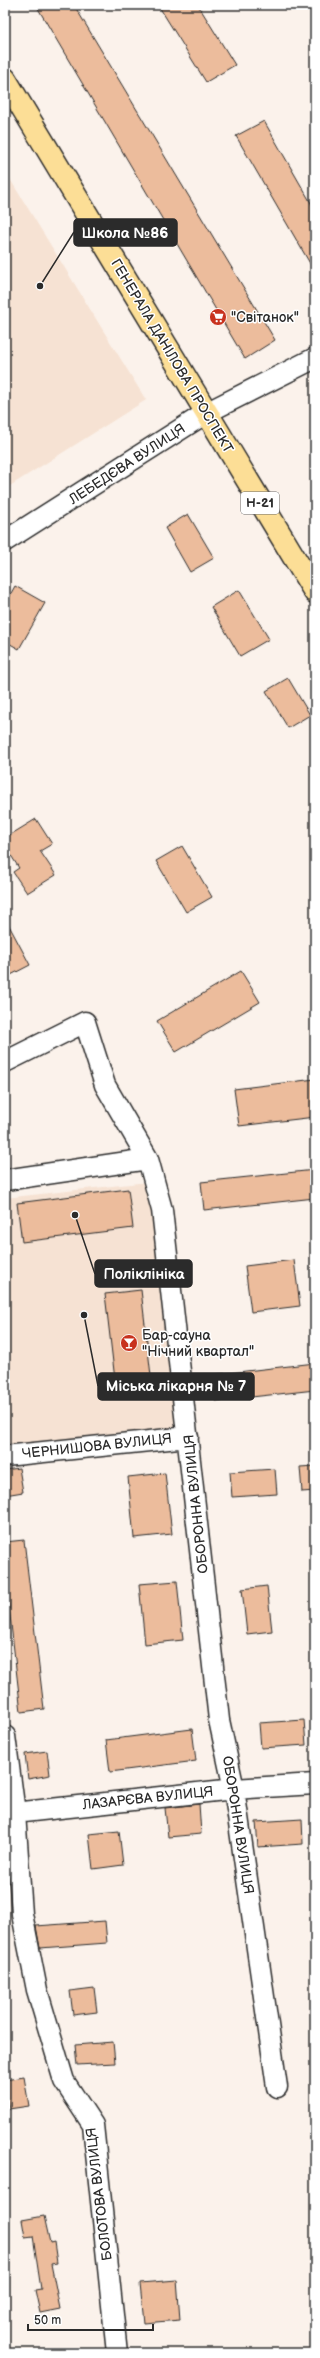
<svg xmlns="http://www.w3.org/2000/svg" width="320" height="2358" font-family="'Balsamiq Sans',sans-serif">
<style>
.built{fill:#f6e2d3}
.building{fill:#ecbc9c;stroke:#2b2b2b}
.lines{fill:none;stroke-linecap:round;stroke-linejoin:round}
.minor-casing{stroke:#2b2b2b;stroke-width:23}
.primary-casing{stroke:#2b2b2b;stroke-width:25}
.minor{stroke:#fff;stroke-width:20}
.primary{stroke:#fcde96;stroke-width:22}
.labels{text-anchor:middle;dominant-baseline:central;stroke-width:3;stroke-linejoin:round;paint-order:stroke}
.shield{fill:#fff;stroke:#6b6b6b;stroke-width:1}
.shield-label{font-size:13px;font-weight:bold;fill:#2b2b2b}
.poi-label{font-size:14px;fill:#2b2b2b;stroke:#fff;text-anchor:start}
.street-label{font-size:14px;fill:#2b2b2b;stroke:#fff}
.leader{fill:none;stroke:#2b2b2b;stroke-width:1.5}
.callout-dot{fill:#2b2b2b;stroke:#fff;stroke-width:1.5}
.callout{fill:#2b2b2b;stroke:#2b2b2b;stroke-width:1.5}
.callout-label{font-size:15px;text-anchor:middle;font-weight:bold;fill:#fff}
</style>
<rect width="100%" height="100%" fill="#fbf2eb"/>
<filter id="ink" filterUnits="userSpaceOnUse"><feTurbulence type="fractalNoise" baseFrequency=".025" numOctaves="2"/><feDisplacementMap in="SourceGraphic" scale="8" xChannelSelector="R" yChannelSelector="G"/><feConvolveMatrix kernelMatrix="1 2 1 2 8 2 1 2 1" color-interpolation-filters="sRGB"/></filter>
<g filter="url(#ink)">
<!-- built -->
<path class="built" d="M 5,171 L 146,400 L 5,489 Z
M 148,1182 L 177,1432 L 5,1452 L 5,1198 Z"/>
<!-- building -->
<path class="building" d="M 36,5 L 74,5 L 275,340 L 245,359 Z
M 158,5 L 198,5 L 235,65 L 206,82 Z
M 264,121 L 315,210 L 315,272 L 236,136 Z
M 188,514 L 214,558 L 190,572 L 165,528 Z
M 15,586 L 45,603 L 19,649 L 5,641 L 5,604 Z
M 239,590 L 269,639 L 240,656 L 211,607 Z
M 288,678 L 310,715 L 288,728 L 266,691 Z
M 36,819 L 52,844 L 40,851 L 56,875 L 27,893 L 13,872 L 19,868 L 5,846 L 5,838 Z
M 182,846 L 212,897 L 186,912 L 156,861 Z
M 5,918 L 30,965 L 5,978 Z
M 241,971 L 260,1002 L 176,1052 L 157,1021 Z
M 315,1079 L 315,1117 L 239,1126 L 234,1089 Z
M 315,1170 L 315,1198 L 204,1210 L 201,1182 Z
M 128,1189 L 133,1228 L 22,1242 L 17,1203 Z
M 294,1260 L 300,1306 L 251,1312 L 245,1266 Z
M 141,1290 L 153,1393 L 117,1397 L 105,1294 Z
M 315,1363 L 315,1390 L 215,1401 L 212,1375 Z
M 315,1466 L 315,1491 L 302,1492 L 300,1467 Z
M 19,1468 L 23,1492 L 5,1495 L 5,1470 Z
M 275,1469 L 277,1494 L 232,1497 L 230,1472 Z
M 165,1473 L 172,1534 L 134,1538 L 128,1477 Z
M 24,1540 L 44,1709 L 21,1712 L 8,1598 L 6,1598 L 5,1587 L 5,1542 Z
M 177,1581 L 183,1640 L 145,1644 L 139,1584 Z
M 267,1586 L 272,1631 L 247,1634 L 242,1589 Z
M 304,1720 L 306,1745 L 261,1748 L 259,1723 Z
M 192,1729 L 196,1761 L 110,1772 L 106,1740 Z
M 47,1751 L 50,1775 L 28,1779 L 25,1754 Z
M 199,1804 L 201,1834 L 168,1837 L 165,1808 Z
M 302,1819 L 303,1844 L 258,1847 L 256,1822 Z
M 119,1831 L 123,1865 L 93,1869 L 89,1834 Z
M 105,1921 L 107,1943 L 40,1948 L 36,1926 Z
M 94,1988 L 97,2012 L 73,2015 L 70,1991 Z
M 113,2042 L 115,2063 L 77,2065 L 75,2045 Z
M 24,2077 L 29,2106 L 9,2109 L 5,2080 Z
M 44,2216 L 50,2243 L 54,2242 L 57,2263 L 51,2264 L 60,2309 L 40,2313 L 35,2290 L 41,2289 L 33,2236 L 25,2237 L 22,2220 Z
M 177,2280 L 180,2320 L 144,2323 L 140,2283 Z"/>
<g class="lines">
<!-- minor casing -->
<g class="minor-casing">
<path id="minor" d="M 5,541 L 206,413 L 315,358
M 5,1062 L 85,1022 L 105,1085 L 148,1159 L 162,1210 L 219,1720 L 234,1789 L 277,2087
M 5,1180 L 148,1159
M 5,1456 L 188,1437
M 5,1736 L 15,1813 L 22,1914 L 37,1990 L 64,2081 L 93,2125 L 117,2353
M 5,1814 L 234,1789 L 315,1784"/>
</g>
<!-- primary casing -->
<g class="primary-casing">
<path id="primary" d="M 5,79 L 315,592"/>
</g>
<!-- minor -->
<use href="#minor" class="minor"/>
<!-- primary -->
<use href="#primary" class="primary"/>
</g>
</g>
<!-- icons -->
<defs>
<g id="supermarket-disc" transform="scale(0.9)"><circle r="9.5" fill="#c8321e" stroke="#fff"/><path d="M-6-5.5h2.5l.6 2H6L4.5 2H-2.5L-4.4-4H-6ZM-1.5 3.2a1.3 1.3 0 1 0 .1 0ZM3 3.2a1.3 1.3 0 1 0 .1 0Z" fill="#fff"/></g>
<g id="bar-disc" transform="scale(0.9)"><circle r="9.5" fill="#c8321e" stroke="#fff"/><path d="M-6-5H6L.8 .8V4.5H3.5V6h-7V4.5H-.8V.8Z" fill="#fff"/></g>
</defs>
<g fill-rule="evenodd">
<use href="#supermarket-disc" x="218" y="317"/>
<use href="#bar-disc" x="129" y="1343"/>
</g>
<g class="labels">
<!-- shield labels -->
<rect class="shield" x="241" y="492" width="38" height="22" rx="3"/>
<g class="shield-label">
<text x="260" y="503">Н-21</text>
</g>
<!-- poi labels -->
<g class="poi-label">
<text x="231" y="317">"Світанок"</text>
<text x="142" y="1335">Бар-сауна<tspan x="142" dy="16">"Нічний квартал"</tspan></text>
</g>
<!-- street labels -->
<g class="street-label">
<text transform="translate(172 356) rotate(59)">ГЕНЕРАЛА ДАНІЛОВА ПРОСПЕКТ</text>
<text transform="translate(127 464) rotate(-33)">ЛЕБЕДЄВА ВУЛИЦЯ</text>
<text transform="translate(97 1446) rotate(-6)">ЧЕРНИШОВА ВУЛИЦЯ</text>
<text transform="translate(196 1504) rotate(-96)">ОБОРОННА ВУЛИЦЯ</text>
<text transform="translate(148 1798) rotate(-6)">ЛАЗАРЄВА ВУЛИЦЯ</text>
<text transform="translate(238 1825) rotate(81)">ОБОРОННА ВУЛИЦЯ</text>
<text transform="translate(99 2194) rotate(-97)">БОЛОТОВА ВУЛИЦЯ</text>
</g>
</g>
<!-- callouts -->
<path class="leader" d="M40 286L74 232M75 1215L95 1274M84 1315L98 1386"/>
<g class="callout-dot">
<circle cx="40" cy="286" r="4"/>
<circle cx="75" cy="1215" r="4"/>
<circle cx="84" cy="1315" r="4"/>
</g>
<g class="callout">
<rect x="74" y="219" width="103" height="27" rx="4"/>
<rect x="95" y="1260" width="97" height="27" rx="4"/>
<rect x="98" y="1373" width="156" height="27" rx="4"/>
</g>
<g class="callout-label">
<text x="125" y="238">Школа №86</text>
<text x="144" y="1279">Поліклініка</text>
<text x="176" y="1391">Міська лікарня № 7</text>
</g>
<!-- margin -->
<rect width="320" height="2358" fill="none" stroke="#fff" stroke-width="20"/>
<rect x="10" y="10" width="300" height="2338" fill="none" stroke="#2b2b2b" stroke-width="1.5" filter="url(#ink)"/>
<!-- scale -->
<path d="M28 2324v6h125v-6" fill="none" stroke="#2b2b2b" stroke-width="2"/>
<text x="34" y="2324" font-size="12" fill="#2b2b2b" stroke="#ffffff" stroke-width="3" paint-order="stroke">50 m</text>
</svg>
